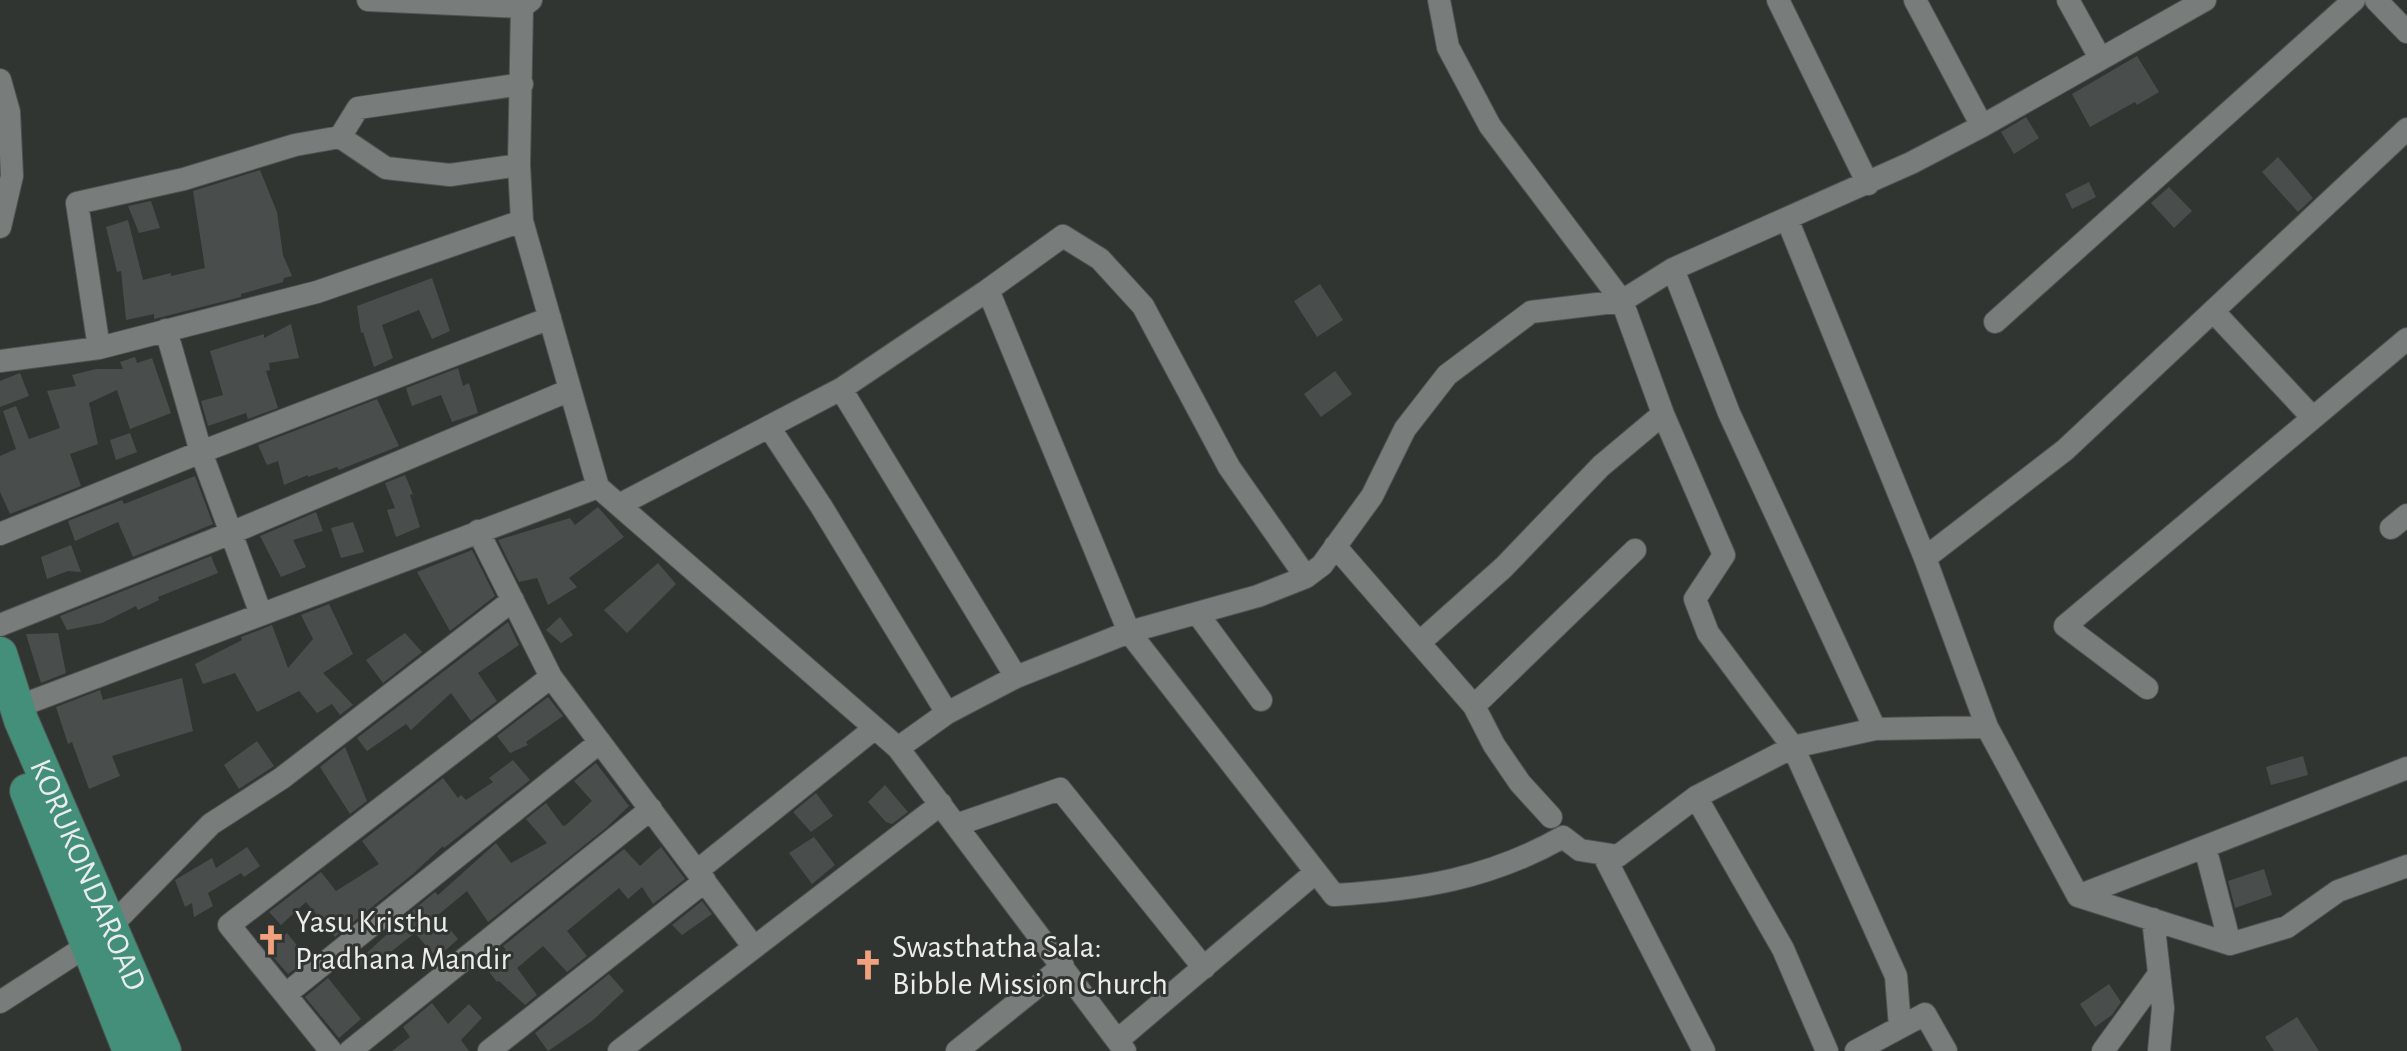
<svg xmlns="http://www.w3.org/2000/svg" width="2407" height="1051" font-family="'Alegreya Sans',sans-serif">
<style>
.building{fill:#494e4c}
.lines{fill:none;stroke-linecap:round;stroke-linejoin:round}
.minor-casing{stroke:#4f5251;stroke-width:24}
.primary-casing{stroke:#4f5251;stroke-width:36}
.minor{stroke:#787d7b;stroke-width:22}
.primary{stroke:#438f79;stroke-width:34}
.labels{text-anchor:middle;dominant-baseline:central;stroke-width:6;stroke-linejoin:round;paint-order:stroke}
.street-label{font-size:32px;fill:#eaedec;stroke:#303532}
.poi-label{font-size:32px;fill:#eaedec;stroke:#303532;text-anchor:start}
</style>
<rect width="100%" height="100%" fill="#303532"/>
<!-- building -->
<path class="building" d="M 2137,56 L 2159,92 L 2137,105 L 2135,102 L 2090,127 L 2072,94 Z
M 2026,117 L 2039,138 L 2014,154 L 2001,132 Z
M 2278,157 L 2313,198 L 2298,212 L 2262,172 Z
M 260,170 L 277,212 L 283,255 L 292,276 L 284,278 L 283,282 L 241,294 L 241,297 L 154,319 L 154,314 L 126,320 L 121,271 L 117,272 L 106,227 L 128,220 L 143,280 L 171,273 L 171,276 L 205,268 L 193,191 Z
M 2089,182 L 2096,197 L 2072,209 L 2065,194 Z
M 2169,187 L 2192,211 L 2174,228 L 2151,203 Z
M 151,201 L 160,228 L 139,233 L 128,206 Z
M 432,278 L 450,331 L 432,339 L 419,310 L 382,325 L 393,358 L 374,367 L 363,332 L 361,333 L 357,306 Z
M 1320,284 L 1343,320 L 1317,337 L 1294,301 Z
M 291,324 L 299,358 L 269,363 L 270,370 L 266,371 L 278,408 L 248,419 L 246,413 L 208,426 L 201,401 L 223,395 L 210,351 L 264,334 L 264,338 Z
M 135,357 L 137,363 L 152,358 L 171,413 L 130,429 L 117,390 L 89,403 L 98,444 L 70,454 L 81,486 L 10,514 L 0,492 L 0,456 L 16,449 L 3,411 L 16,406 L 29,439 L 60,428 L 47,391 L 76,386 L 72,375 L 96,369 L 123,369 L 120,362 Z
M 458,368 L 463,386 L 469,383 L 478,413 L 452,422 L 441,395 L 412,406 L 406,388 Z
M 1335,371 L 1352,394 L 1321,417 L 1304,394 Z
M 20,373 L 29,396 L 0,407 L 0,381 Z
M 377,399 L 399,446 L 339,470 L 337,467 L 308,477 L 308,475 L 284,485 L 278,461 L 267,465 L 258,445 Z
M 130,433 L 137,452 L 116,460 L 110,440 Z
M 405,475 L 413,494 L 410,495 L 420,527 L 396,537 L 387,510 L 395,508 L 385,483 Z
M 195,476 L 213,524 L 133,557 L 118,522 L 75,541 L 68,521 L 122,500 L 124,504 Z
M 598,507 L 624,537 L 569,578 L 577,587 L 548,605 L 537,578 L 519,582 L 498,540 L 570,518 L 575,525 Z
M 316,512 L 323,531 L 293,540 L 306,567 L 281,577 L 260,536 Z
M 353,522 L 364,552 L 341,558 L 331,528 Z
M 71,545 L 81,572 L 68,571 L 47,579 L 41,557 Z
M 472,550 L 495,596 L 450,631 L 417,572 Z
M 211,556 L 218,573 L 158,597 L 159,600 L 138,610 L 136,606 L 102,623 L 67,630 L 60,616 Z
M 658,563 L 676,584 L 627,633 L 604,610 Z
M 329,604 L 353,654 L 323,673 L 353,705 L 340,715 L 332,704 L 317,713 L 299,691 L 257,712 L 235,673 L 203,684 L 195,664 L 242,640 L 241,637 L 272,625 L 288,668 L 313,639 L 301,615 Z
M 560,617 L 573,635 L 561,643 L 546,630 Z
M 508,622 L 519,645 L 478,673 L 497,701 L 471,721 L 451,693 L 411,730 L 406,724 L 367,751 L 357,738 Z
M 58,633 L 66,673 L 41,683 L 26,634 Z
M 405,633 L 422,652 L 383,683 L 366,660 Z
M 182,678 L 193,731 L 112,756 L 120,776 L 89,789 L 72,742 L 68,744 L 56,707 L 100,690 L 103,700 Z
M 548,697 L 563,716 L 526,742 L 528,745 L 510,753 L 497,736 Z
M 257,741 L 274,766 L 239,789 L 224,765 Z
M 345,747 L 367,801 L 350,814 L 320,767 Z
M 2303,756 L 2308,775 L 2271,785 L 2266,767 Z
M 513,760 L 530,780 L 444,848 L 443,846 L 414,873 L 335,937 L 306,902 L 281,925 L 269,912 L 321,872 L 336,891 L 379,864 L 362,841 L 443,778 L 458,798 L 461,795 L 466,800 L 493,782 L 489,778 Z
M 596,763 L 629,806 L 606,828 L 488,922 L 467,891 L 438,915 L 458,939 L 437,958 L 415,933 L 366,971 L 357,962 L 411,912 L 435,892 L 438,895 L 496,843 L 511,863 L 547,843 L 526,819 L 546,803 L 563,826 L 566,825 L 592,801 L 574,781 Z
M 885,785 L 908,812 L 892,824 L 886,822 L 868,802 Z
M 816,793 L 833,816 L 811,832 L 793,812 Z
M 814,837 L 835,865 L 812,884 L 789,853 Z
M 247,847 L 260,866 L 244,877 L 241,873 L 208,893 L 213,906 L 194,917 L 192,903 L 185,907 L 175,880 L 212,858 L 216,868 Z
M 661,847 L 685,879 L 653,904 L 642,887 L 628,899 L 619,888 L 567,931 L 587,956 L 567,972 L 543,946 L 517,968 L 537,995 L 525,1005 L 499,981 L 497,982 L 482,963 L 506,950 L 503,946 L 624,849 L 640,866 Z
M 2264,869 L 2272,895 L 2235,908 L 2228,881 Z
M 702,901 L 712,914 L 682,935 L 672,925 Z
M 287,933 L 308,959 L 288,974 L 267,950 Z
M 609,974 L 624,991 L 592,1021 L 548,1051 L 535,1033 Z
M 328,978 L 361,1019 L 339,1038 L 305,997 Z
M 2109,984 L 2121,1002 L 2112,1015 L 2095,1027 L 2080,1004 Z
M 432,1003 L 448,1024 L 469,1004 L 482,1018 L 461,1040 L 469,1051 L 392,1051 L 410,1037 L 403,1027 Z
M 2297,1017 L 2319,1051 L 2274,1051 L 2265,1037 Z"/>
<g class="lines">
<!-- minor casing -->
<g class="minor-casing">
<path id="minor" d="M 368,0 L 522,7 L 531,0
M 1439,0 L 1448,47 L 1490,126 L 1622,301 L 1673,269 L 1911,163 L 1982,126 L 2205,0
M 1778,0 L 1868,184
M 1915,0 L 1982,126
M 2068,0 L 2100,58
M 2376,0 L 2407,32
M 522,7 L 519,165 L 522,221 L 598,487 L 898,748 L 1125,1051
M 0,80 L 9,112 L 12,176 L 0,227
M 340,137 L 386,168 L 450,175 L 519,165
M 1787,219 L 1925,558 L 1987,727 L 2078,896 L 2230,944 L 2287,927 L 2338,891 L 2407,866
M 1673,269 L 1729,413 L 1875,729 L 1987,727
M 988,290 L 1129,632 L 1334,895 C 1418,890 1489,879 1563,837 L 1580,850 L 1618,856 L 1696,797 L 1793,747 L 1875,729
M 2213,311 L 2313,418
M 1995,322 L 2354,0
M 166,330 L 201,452 L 261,614
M 99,348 L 77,203 L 184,179 L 295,145 L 340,137 L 358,108 L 522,84
M 0,361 L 99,348 L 317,292 L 522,221
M 841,389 L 1016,677
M 769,427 L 821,506 L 947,713
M 619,505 L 841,389 L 988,290 L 1063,236 L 1100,259 L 1143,306 L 1229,467 L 1306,577
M 2391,528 L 2407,515
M 478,531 L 551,677 L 753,946
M 0,534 L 201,452 L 550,318
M 1335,546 L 1474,706 L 1494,745 L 1520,783 L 1551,817
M 1925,558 L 2065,450 L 2407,129
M 1197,613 L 1261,700
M 0,625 L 231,533 L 570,390
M 1419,643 L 1504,567 L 1601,466 L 1663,414
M 2147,688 L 2065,626 L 2407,339
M 1474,706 L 1635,550
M 17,707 L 598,487
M 898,748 L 947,713 L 1016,677 L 1129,632 L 1258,596 L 1306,577 L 1322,565 L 1372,496 L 1405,429 L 1447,375 L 1531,312 L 1622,301 L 1663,414 L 1724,555 L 1695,599 L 1708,633 L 1793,747 L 1896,976 L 1900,1027
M 1696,797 L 1783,949 L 1827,1051
M 956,825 L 1060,789 L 1204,968
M 2205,847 L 2230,944
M 1603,854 L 1704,1051
M 697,871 L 875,728
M 2078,896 L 2407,768
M 2153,919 L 2163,1008 L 2159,1051
M 286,994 L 600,742
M 0,1002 L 99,938 L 211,824 L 282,778 L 513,600
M 1119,1039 L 1316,872
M 331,1051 L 229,925 L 551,677
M 350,1051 L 651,809
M 489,1051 L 705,881
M 619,1051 L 941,804
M 957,1051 L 1063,966
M 1856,1051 L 1925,1014 L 1946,1051
M 2103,1051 L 2159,974"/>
</g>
<!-- primary casing -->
<g class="primary-casing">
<g id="primary">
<path id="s1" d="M 0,654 L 21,720 L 164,1051"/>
<path d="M 27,791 L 130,1051"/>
</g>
</g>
<!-- minor -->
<use href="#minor" class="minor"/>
<!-- primary -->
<use href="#primary" class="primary"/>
</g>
<!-- icons -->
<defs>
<g id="church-bare" transform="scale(2.4)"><path d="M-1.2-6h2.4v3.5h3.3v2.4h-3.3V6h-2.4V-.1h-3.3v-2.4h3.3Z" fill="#f1a17d" stroke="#303532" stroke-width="2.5" paint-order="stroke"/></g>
</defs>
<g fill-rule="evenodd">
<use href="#church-bare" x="271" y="940"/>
<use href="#church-bare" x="868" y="965"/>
</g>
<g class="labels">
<!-- street labels -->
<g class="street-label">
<text stroke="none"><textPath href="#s1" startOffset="238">KORUKONDAROAD</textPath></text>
</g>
<!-- poi labels -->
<g class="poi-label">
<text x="295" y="922">Yasu Kristhu<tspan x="295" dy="37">Pradhana Mandir</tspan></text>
<text x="892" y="947">Swasthatha Sala:<tspan x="892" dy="37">Bibble Mission Church</tspan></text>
</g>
</g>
</svg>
